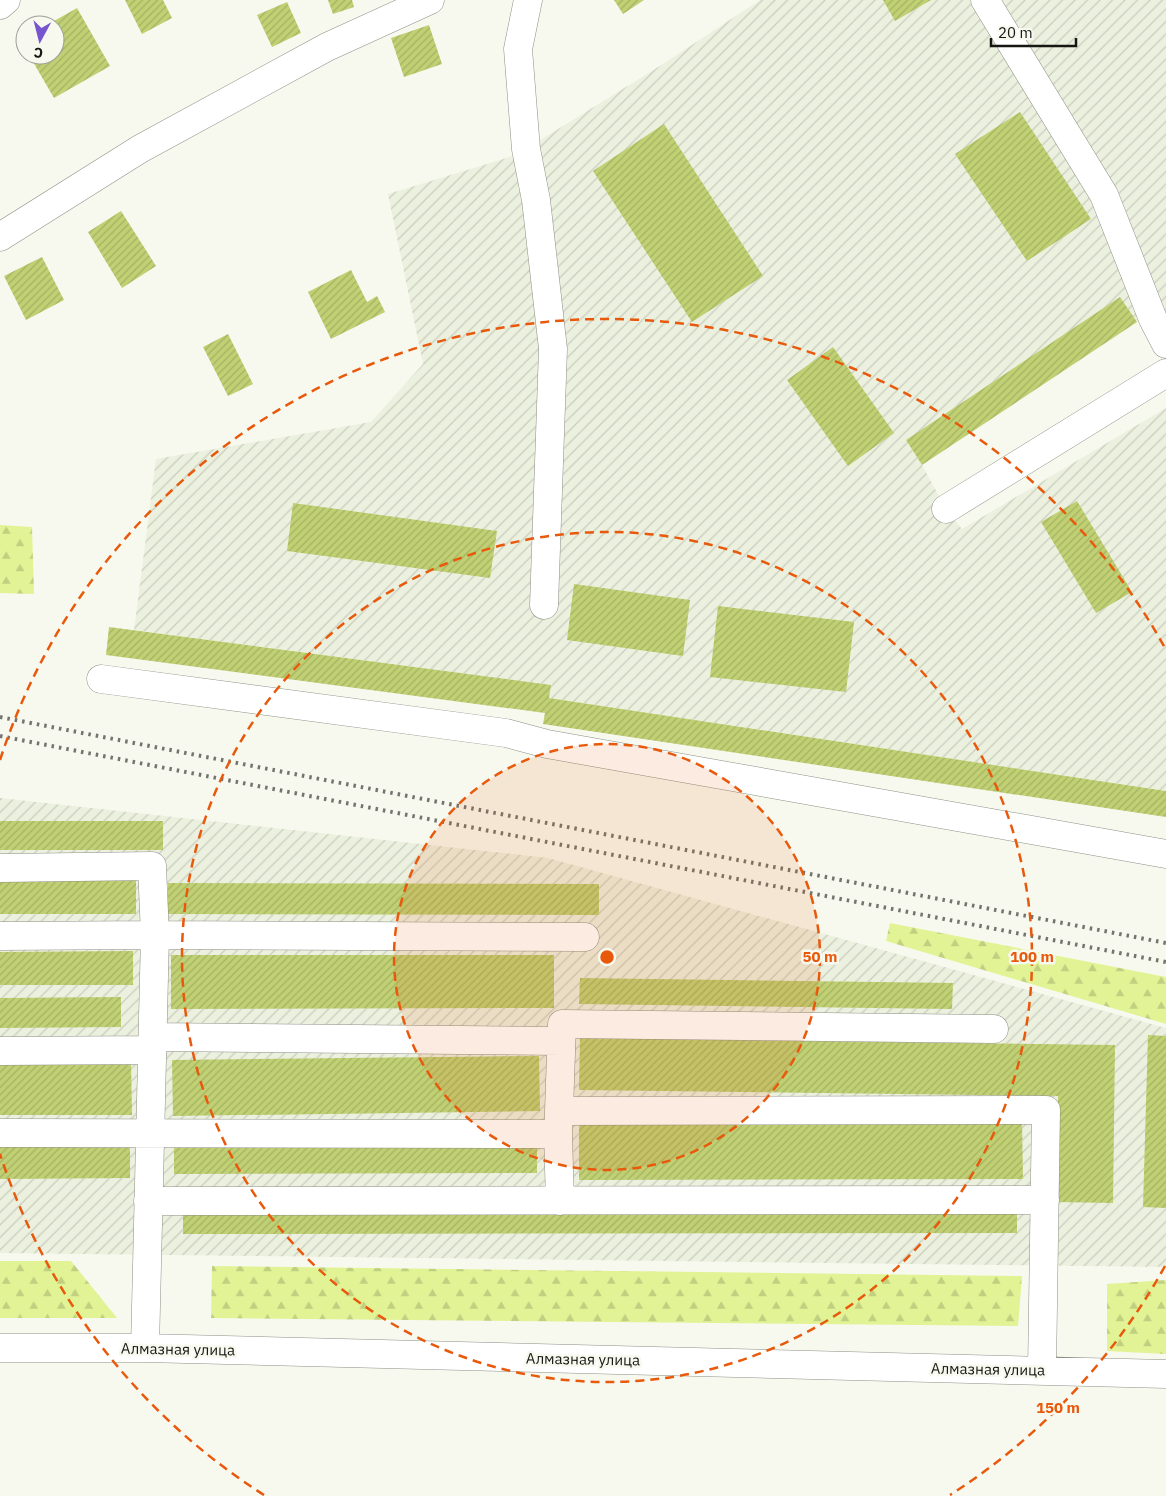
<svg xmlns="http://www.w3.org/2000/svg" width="1166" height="1496" font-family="'IBM Plex Sans',sans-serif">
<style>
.industrial{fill:url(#industrial-furrows)}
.forest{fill:url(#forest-firs)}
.building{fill:url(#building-hatch)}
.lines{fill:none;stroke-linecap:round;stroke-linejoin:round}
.minor-casing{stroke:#8e9087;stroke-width:29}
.minor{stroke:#fff;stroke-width:28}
.rail{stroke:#73746e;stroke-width:4;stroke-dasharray:2.5 5;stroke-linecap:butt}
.ring{fill:none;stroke:#e8590c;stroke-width:2.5;stroke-dasharray:9 6}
.labels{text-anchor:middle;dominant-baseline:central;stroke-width:5;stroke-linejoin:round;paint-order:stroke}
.street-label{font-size:15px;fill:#161613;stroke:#f7f9ef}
.centre{fill:#e8590c;stroke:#f7f9ef;stroke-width:2.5}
.ring-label{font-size:15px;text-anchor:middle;font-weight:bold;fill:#e8590c;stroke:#f7f9ef;stroke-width:5;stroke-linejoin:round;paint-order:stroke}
</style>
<defs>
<pattern id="industrial-furrows" width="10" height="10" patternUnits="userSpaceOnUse" patternTransform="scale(1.25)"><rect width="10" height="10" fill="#ecf0de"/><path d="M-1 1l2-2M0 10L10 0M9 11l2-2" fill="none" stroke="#cacdbe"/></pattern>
<pattern id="forest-firs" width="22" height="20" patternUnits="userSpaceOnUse" patternTransform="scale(1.25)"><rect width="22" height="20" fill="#e2f395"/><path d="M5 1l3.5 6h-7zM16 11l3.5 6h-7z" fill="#c1d080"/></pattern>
<pattern id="building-hatch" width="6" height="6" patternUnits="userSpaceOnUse" patternTransform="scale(1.25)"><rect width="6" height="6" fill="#c0d073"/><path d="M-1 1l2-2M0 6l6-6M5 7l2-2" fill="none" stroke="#a4b263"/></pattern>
</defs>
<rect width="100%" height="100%" fill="#f7f9ef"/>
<!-- industrial -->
<path class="industrial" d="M 760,0 L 1166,0 L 1166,316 L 1137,322 L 1120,298 L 906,440 L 922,465 L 946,509 L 962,529 L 1166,408 L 1166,791 L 549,698 L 550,685 L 134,630 L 156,459 L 371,422 L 423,364 L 388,194 L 510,157 L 526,149 L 663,64 Z
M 0,798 L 548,858 L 1166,1028 L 1166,1267 L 0,1253 Z"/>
<!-- forest -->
<path class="forest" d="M 0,525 L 32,527 L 34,594 L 0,593 Z
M 890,923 L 1166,977 L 1166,1024 L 886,941 Z
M 0,1261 L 71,1261 L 117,1318 L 0,1318 Z
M 212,1266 L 1022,1276 L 1018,1326 L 211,1318 Z
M 1166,1280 L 1166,1354 L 1107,1351 L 1107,1284 Z"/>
<!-- building -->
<path class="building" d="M 125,0 L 163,0 L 172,18 L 142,34 Z
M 328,0 L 352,0 L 354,7 L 333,14 Z
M 614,0 L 644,0 L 623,14 Z
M 883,0 L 931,0 L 895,21 Z
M 287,2 L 301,33 L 272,47 L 257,15 Z
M 77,8 L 110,66 L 54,98 L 29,55 L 55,55 L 55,25 L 47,25 Z
M 429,25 L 442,64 L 404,77 L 391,38 Z
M 1020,112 L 1091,219 L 1027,261 L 955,154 Z
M 664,124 L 763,276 L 692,322 L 593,171 Z
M 121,211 L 156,266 L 122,288 L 88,232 Z
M 42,257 L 64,300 L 26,320 L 4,276 Z
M 351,270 L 367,302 L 377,296 L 385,312 L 331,339 L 308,292 Z
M 1120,297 L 1137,322 L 922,465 L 906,440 Z
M 228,334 L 253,384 L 228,396 L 203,347 Z
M 833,347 L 894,433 L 848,466 L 787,380 Z
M 1077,501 L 1132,592 L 1096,613 L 1041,522 Z
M 293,503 L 497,531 L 490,578 L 287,551 Z
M 574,584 L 690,600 L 683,656 L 567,640 Z
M 718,606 L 854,622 L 846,692 L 710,677 Z
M 109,627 L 551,685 L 549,698 L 1166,791 L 1166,817 L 543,724 L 545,713 L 106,655 Z
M 0,821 L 163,821 L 163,850 L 0,850 Z
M 136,880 L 136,914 L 0,914 L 0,881 Z
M 168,883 L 599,884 L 599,915 L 168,914 Z
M 133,951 L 133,985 L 0,985 L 0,952 Z
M 171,955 L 554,955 L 554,1008 L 171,1009 Z
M 580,978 L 953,983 L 952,1009 L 579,1004 Z
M 121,997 L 121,1027 L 0,1028 L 0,998 Z
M 1148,1035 L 1166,1036 L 1166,1208 L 1143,1207 Z
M 580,1038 L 1115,1045 L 1113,1203 L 1056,1202 L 1058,1096 L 579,1090 Z
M 539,1056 L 540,1111 L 173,1116 L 172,1060 Z
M 131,1063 L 132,1115 L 0,1115 L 0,1064 Z
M 1022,1120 L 1023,1179 L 579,1180 L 579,1121 Z
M 537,1140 L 537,1173 L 174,1174 L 174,1141 Z
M 130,1145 L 130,1178 L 0,1179 L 0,1147 Z
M 1017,1207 L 1017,1233 L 183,1234 L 183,1209 Z"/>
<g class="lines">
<!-- minor casing -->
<g class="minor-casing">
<path id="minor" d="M 528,0 L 518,49 L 526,149 L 536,200 L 553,349 L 544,605
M 985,0 L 1104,195 L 1153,319 L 1166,344
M 0,5 L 6,0
M 0,237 L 140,149 L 327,47 L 430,0
M 946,509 L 1166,373
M 101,679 L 506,733 L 547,744 L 1166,854
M 0,868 L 152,866 L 155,935 L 0,936
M 153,1037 L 561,1041
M 0,1051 L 152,1050
M 559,1111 L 562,1024 L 994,1029
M 0,1133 L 558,1134 L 559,1111 L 1046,1110 L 1042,1371
M 558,1134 L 560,1201
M 148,1201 L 1045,1200
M 0,1348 L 145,1348 L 1166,1374
M 145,1348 L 155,935 L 585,937"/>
</g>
<!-- minor -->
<use href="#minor" class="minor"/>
<!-- rail -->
<path class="rail" d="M 0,717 L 1166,943
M 0,736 L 1166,962"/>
</g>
<!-- distance rings -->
<circle cx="607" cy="957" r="213" fill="#e8590c" fill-opacity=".12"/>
<g class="ring">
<circle cx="607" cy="957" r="213"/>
<circle cx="607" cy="957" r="425"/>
<path d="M1165 1266A638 638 0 0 1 950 1495M264 1495A638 638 0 0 1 0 1154M0 760A638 638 0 0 1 1165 648"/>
</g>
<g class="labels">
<!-- street labels -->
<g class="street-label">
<text transform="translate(178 1349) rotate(1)">Алмазная улица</text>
<text transform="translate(583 1359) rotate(1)">Алмазная улица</text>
<text transform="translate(988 1369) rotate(1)">Алмазная улица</text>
</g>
</g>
<circle cx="607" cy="957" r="8" class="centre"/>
<g class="ring-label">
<text x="820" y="962">50 m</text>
<text x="1032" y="962">100 m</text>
<text x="1058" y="1413">150 m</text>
</g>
<!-- north arrow -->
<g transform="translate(40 40) rotate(187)"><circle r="24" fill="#f7f9ef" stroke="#9d9e97"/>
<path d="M0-4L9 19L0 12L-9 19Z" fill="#7755cf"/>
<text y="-8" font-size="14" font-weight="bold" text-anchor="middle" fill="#161613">С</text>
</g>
<!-- scale -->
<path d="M991 38v8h85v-8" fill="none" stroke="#161613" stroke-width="2.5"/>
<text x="998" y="38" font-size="15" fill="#161613" stroke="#f7f9ef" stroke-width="4" paint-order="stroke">20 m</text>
</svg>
